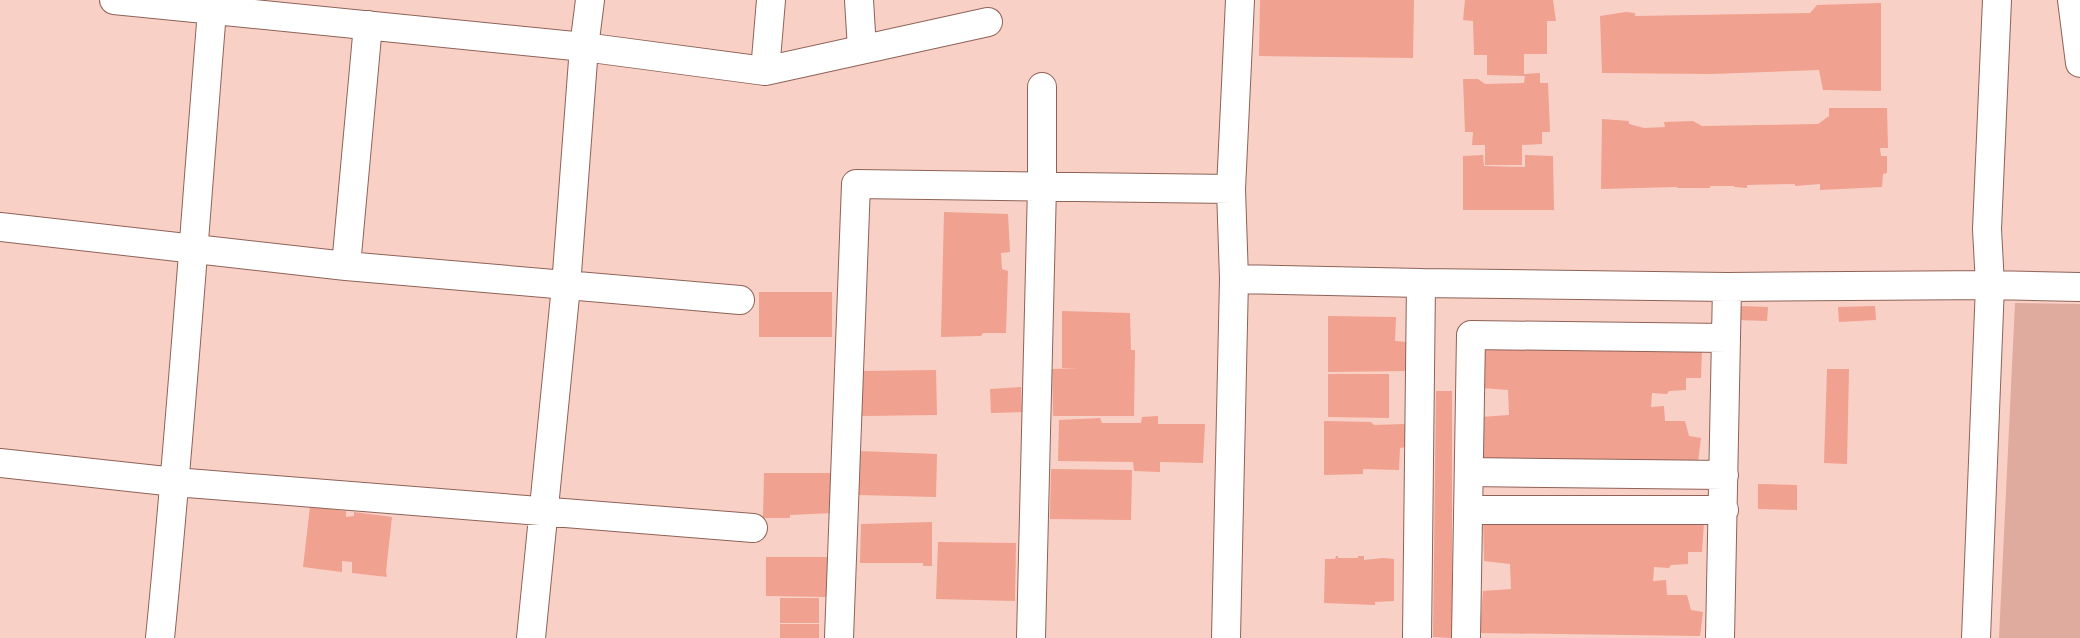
<svg xmlns="http://www.w3.org/2000/svg" width="2080" height="638" font-family="'Public Sans',sans-serif">
<style>
.green{fill:#e0ab9f}
.building{fill:#f0a18f}
.lines{fill:none;stroke-linecap:round;stroke-linejoin:round}
.minor-casing{stroke:#8f6258;stroke-width:30}
.minor{stroke:#fff;stroke-width:28}
</style>
<rect width="100%" height="100%" fill="#f9d0c6"/>
<!-- green -->
<path class="green" d="M 2015,303 L 2080,304 L 2080,638 L 1999,638 Z"/>
<!-- building -->
<path class="building" d="M 1260,0 L 1414,0 L 1413,58 L 1259,56 Z
M 1465,0 L 1553,0 L 1556,21 L 1547,21 L 1547,54 L 1524,54 L 1524,74 L 1540,73 L 1540,83 L 1548,83 L 1550,132 L 1542,132 L 1542,144 L 1522,145 L 1522,165 L 1485,165 L 1485,145 L 1472,145 L 1473,132 L 1465,132 L 1463,79 L 1478,79 L 1485,84 L 1524,83 L 1525,76 L 1487,75 L 1487,55 L 1474,55 L 1473,21 L 1463,20 Z
M 1881,3 L 1881,91 L 1823,90 L 1819,70 L 1711,74 L 1602,73 L 1600,16 L 1626,12 L 1635,13 L 1635,16 L 1810,13 L 1817,5 Z
M 1829,108 L 1887,108 L 1888,148 L 1880,148 L 1881,156 L 1887,156 L 1887,173 L 1883,174 L 1882,187 L 1820,190 L 1820,184 L 1795,186 L 1795,184 L 1747,185 L 1747,188 L 1734,187 L 1734,186 L 1710,186 L 1710,188 L 1677,188 L 1677,187 L 1601,189 L 1602,119 L 1629,121 L 1629,124 L 1644,128 L 1665,127 L 1664,122 L 1693,121 L 1702,126 L 1818,124 L 1829,116 Z
M 1483,155 L 1484,166 L 1525,167 L 1525,155 L 1553,156 L 1554,210 L 1463,210 L 1463,156 Z
M 944,212 L 1008,214 L 1010,252 L 1001,253 L 1002,269 L 1008,271 L 1006,333 L 983,333 L 981,336 L 941,337 Z
M 759,292 L 832,292 L 832,337 L 759,337 Z
M 1739,306 L 1768,307 L 1767,321 L 1738,320 Z
M 1875,306 L 1876,320 L 1839,322 L 1838,307 Z
M 1062,311 L 1130,313 L 1131,350 L 1135,350 L 1134,416 L 1053,416 L 1052,369 L 1080,368 L 1062,368 Z
M 1328,316 L 1396,317 L 1395,341 L 1407,342 L 1408,371 L 1328,372 Z
M 1481,340 L 1702,348 L 1701,378 L 1686,378 L 1686,390 L 1669,391 L 1667,394 L 1652,393 L 1651,407 L 1664,406 L 1665,421 L 1685,421 L 1689,436 L 1701,438 L 1698,462 L 1478,459 L 1481,417 L 1509,415 L 1508,390 L 1482,388 Z
M 1827,369 L 1849,369 L 1847,464 L 1824,463 Z
M 936,370 L 937,415 L 862,416 L 862,371 Z
M 1328,374 L 1389,374 L 1389,418 L 1328,417 Z
M 1021,387 L 1022,412 L 991,413 L 990,389 Z
M 1436,391 L 1452,391 L 1452,638 L 1433,637 Z
M 1158,416 L 1158,424 L 1205,424 L 1203,463 L 1160,462 L 1160,472 L 1134,471 L 1133,462 L 1058,461 L 1059,420 L 1100,418 L 1102,423 L 1141,423 L 1142,417 Z
M 1324,421 L 1371,422 L 1374,425 L 1405,424 L 1406,447 L 1400,448 L 1399,470 L 1363,469 L 1363,474 L 1324,475 Z
M 859,451 L 937,454 L 936,497 L 858,495 Z
M 1051,469 L 1132,470 L 1131,520 L 1050,519 Z
M 764,473 L 833,473 L 833,513 L 790,515 L 790,518 L 763,518 Z
M 1758,484 L 1797,485 L 1797,510 L 1758,509 Z
M 310,507 L 346,511 L 346,517 L 354,516 L 354,512 L 392,517 L 386,571 L 387,577 L 352,573 L 352,562 L 342,561 L 342,572 L 303,567 Z
M 1483,514 L 1704,522 L 1702,552 L 1688,552 L 1688,564 L 1671,565 L 1669,568 L 1654,567 L 1653,581 L 1666,580 L 1667,595 L 1687,595 L 1691,610 L 1703,612 L 1700,636 L 1480,633 L 1483,591 L 1511,589 L 1510,564 L 1484,561 Z
M 932,522 L 932,566 L 923,566 L 923,563 L 860,563 L 861,524 Z
M 938,542 L 1016,543 L 1015,601 L 936,599 Z
M 1336,556 L 1338,556 L 1338,558 L 1358,558 L 1358,556 L 1364,556 L 1364,560 L 1383,558 L 1394,559 L 1394,601 L 1375,602 L 1375,605 L 1324,603 L 1325,559 L 1335,559 Z
M 766,557 L 830,557 L 828,597 L 766,596 Z
M 780,598 L 819,598 L 819,623 L 780,623 Z
M 780,624 L 819,624 L 819,638 L 780,638 Z"/>
<g class="lines">
<!-- minor casing -->
<g class="minor-casing">
<path id="minor" d="M 114,0 L 584,47 L 765,71 L 988,22
M 859,0 L 862,49
M 2072,0 L 2080,63
M 765,71 L 771,0
M 1231,189 L 1240,0
M 0,227 L 346,266 L 740,300
M 346,266 L 368,25
M 1234,279 L 1421,283 L 1417,638
M 1421,283 L 1727,287 L 1990,285 L 2080,287
M 0,463 L 175,482 L 753,528
M 1469,472 L 1724,475
M 1468,510 L 1724,510
M 160,638 C 181,429 195,220 212,11
M 531,638 L 566,286 L 584,47 L 590,0
M 839,638 L 856,184 L 1231,189 L 1234,279 L 1226,638
M 1031,638 L 1042,186 L 1042,87
M 1466,638 L 1471,335 L 1726,338
M 1720,638 L 1727,287
M 1976,638 L 1990,285 L 1987,229 L 1997,0"/>
</g>
<!-- minor -->
<use href="#minor" class="minor"/>
</g>
</svg>
